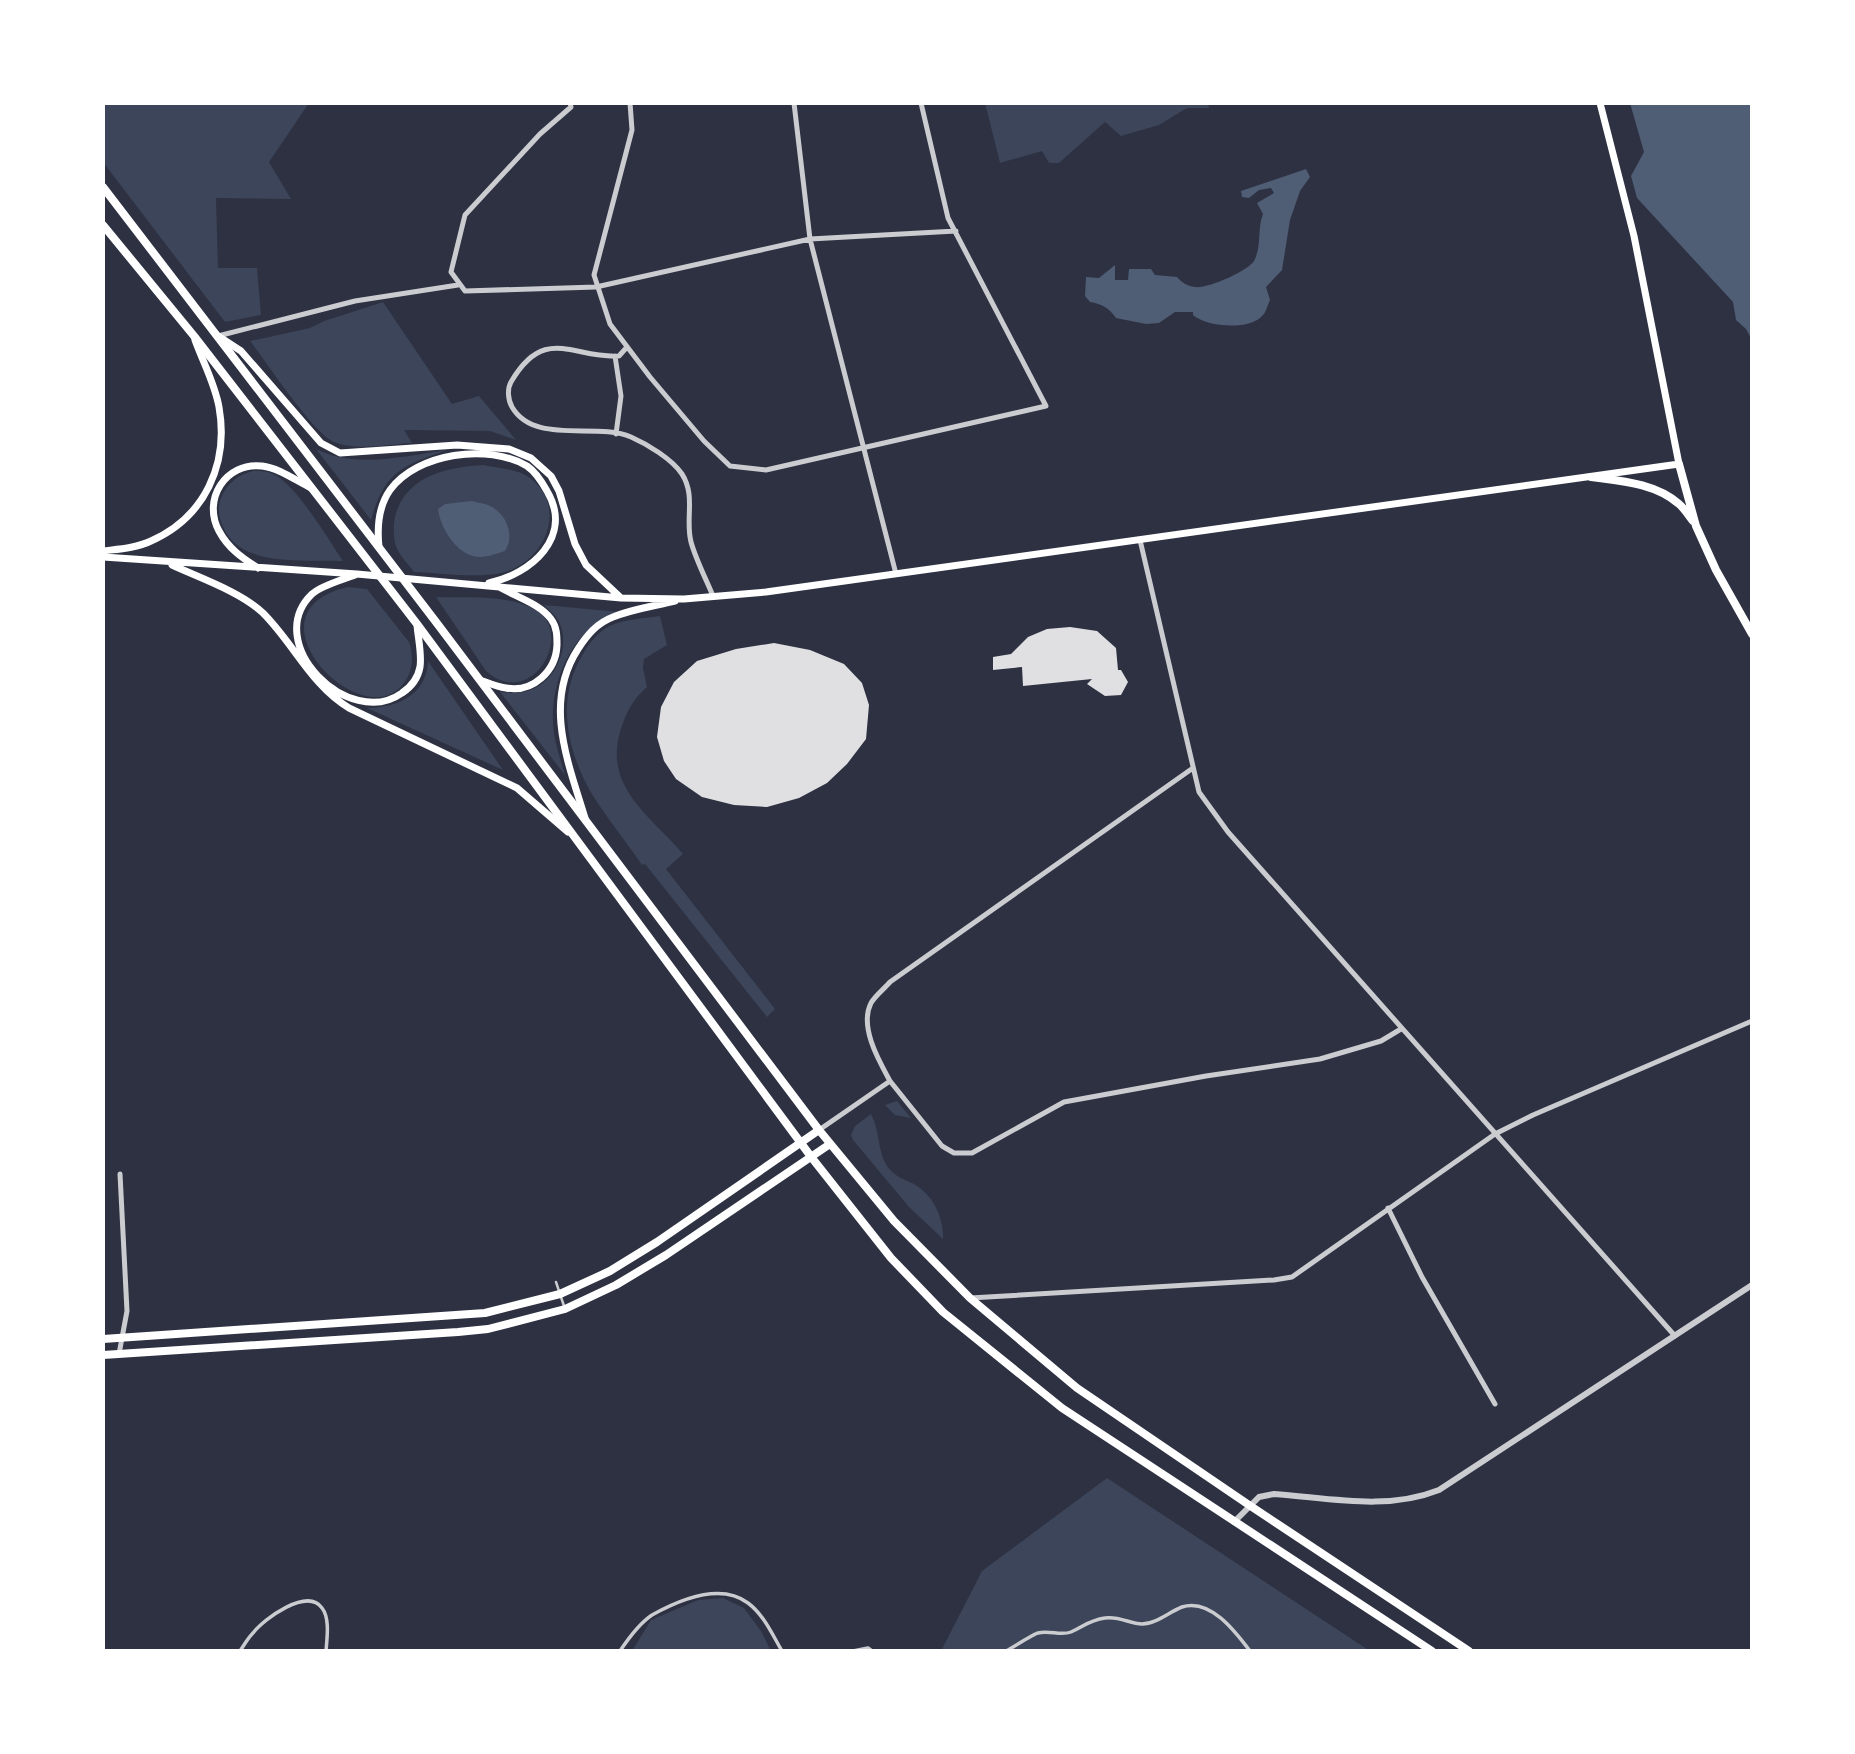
<svg xmlns="http://www.w3.org/2000/svg" width="1855" height="1754" font-family="Figtree,sans-serif">
<style>
.green{fill:#3c4559}
.water{fill:#4f5d75}
.building{fill:#e0e0e3}
.lines{fill:none;stroke-linecap:round;stroke-linejoin:round}
.service{stroke:#caccd0;stroke-width:2.5}
.pedestrian{stroke:#caccd0;stroke-width:3.5}
.minor{stroke:#caccd0;stroke-width:5}
.tertiary{stroke:#caccd0;stroke-width:6}
.secondary{stroke:#fff;stroke-width:7}
.primary{stroke:#fff;stroke-width:8}
</style>
<rect width="100%" height="100%" fill="#2d3142"/>
<!-- green -->
<path class="green" d="M 103,103 L 309,103 L 269,162 L 291,199 L 216,198 L 218,268 L 257,268 L 261,315 L 225,322 L 103,162 Z
M 985,103 L 1208,103 L 1209,108 L 1187,108 L 1159,125 L 1121,136 L 1105,122 L 1059,163 L 1049,163 L 1042,151 L 1000,163 Z
M 383,302 L 452,404 L 479,396 L 516,440 L 490,431 L 404,430 L 412,443 C 389,444 354,452 332,441 C 311,430 267,363 250,341 L 310,328 L 324,321 Z
M 316,449 C 356,469 404,456 447,450 C 402,466 385,471 371,520 Z
M 483,465 C 498,468 518,469 530,478 C 566,505 548,555 511,570 C 486,580 441,573 414,572 C 409,565 401,557 397,549 C 393,540 393,526 395,517 C 405,476 447,467 483,465 Z
M 253,471 C 261,471 268,471 275,475 C 297,486 328,539 343,561 C 307,559 242,568 224,529 C 219,519 217,508 221,498 C 227,483 238,475 253,471 Z
M 348,587 L 367,589 L 409,642 C 414,656 413,671 404,683 C 364,739 238,612 348,587 Z
M 436,597 C 467,598 505,594 534,609 C 577,631 532,712 486,671 Z
M 544,605 L 620,612 C 609,618 596,624 587,632 C 561,655 549,699 554,733 C 556,747 561,761 565,775 L 500,692 C 511,693 522,694 533,689 C 558,678 573,641 556,617 C 553,613 547,609 544,605 Z
M 660,616 L 667,645 L 644,659 L 643,668 L 647,687 C 632,700 626,713 620,732 C 604,788 651,816 683,854 L 666,869 L 775,1009 L 767,1017 L 645,864 L 642,865 C 625,840 605,816 590,791 C 566,747 556,698 583,654 C 588,645 595,636 603,630 C 618,619 642,619 660,616 Z
M 428,661 L 503,770 L 367,708 C 398,707 426,696 428,661 Z
M 897,1101 L 911,1118 L 895,1115 L 885,1105 Z
M 871,1114 C 880,1130 877,1150 887,1166 C 894,1176 903,1179 914,1184 C 933,1195 944,1217 943,1239 L 909,1207 L 853,1140 L 851,1135 L 855,1126 Z
M 1107,1478 L 1370,1651 L 941,1651 L 982,1571 Z
M 723,1598 L 744,1608 L 761,1631 L 771,1651 L 632,1651 L 651,1620 L 698,1600 Z"/>
<!-- water -->
<path class="water" d="M 1630,103 L 1752,103 L 1752,340 L 1746,329 L 1736,320 L 1733,302 L 1637,198 L 1631,176 L 1644,152 Z
M 1306,169 L 1310,177 L 1300,191 L 1290,220 L 1282,270 L 1266,287 L 1270,300 C 1268,304 1266,312 1263,315 C 1251,331 1206,327 1193,315 L 1193,312 L 1175,312 L 1159,323 L 1146,324 L 1116,318 C 1109,308 1102,304 1090,302 L 1085,296 L 1086,277 L 1099,278 L 1115,265 L 1115,280 L 1128,280 L 1129,269 L 1151,269 L 1155,275 L 1177,277 C 1181,282 1187,286 1195,287 C 1207,289 1248,271 1254,261 C 1262,246 1257,229 1263,214 L 1257,203 L 1274,193 L 1271,188 L 1259,190 L 1249,198 L 1242,197 L 1241,191 Z
M 472,501 C 478,503 485,503 490,506 C 507,514 515,536 505,551 C 495,554 484,559 473,556 C 454,551 440,526 438,509 L 445,504 Z"/>
<!-- building -->
<path class="building" d="M 1070,627 L 1097,631 L 1116,648 L 1118,670 L 1121,670 L 1128,682 L 1121,695 L 1105,696 L 1087,684 L 1092,679 L 1023,686 L 1022,667 L 993,670 L 993,657 L 1011,654 L 1028,637 L 1047,629 Z
M 774,643 L 810,650 L 844,664 L 862,683 L 869,705 L 866,739 L 847,764 L 827,783 L 799,798 L 767,807 L 734,805 L 702,797 L 676,779 L 664,761 L 657,737 L 661,707 L 674,682 L 697,661 L 736,649 Z"/>
<g class="lines">
<!-- service -->
<path class="service" d="M 556,1282 L 565,1309"/>
<!-- pedestrian -->
<path class="pedestrian" d="M 240,1651 C 244,1645 248,1638 253,1633 C 264,1619 307,1587 322,1608 C 330,1618 327,1638 326,1651
M 620,1651 C 628,1639 640,1623 652,1615 C 679,1600 720,1582 748,1603 C 764,1615 772,1634 782,1651
M 853,1651 L 868,1648 L 872,1651
M 1006,1651 C 1014,1647 1033,1634 1038,1633 C 1049,1630 1061,1636 1071,1632 C 1083,1627 1089,1620 1105,1618 C 1120,1616 1130,1624 1142,1624 C 1156,1624 1169,1612 1182,1607 C 1210,1598 1235,1631 1250,1651"/>
<!-- minor -->
<path class="minor" d="M 570,103 L 571,107 L 540,134 L 465,215 L 451,272 L 465,291 L 596,287 L 810,239 L 956,231
M 630,103 L 632,130 L 594,275 L 610,324 L 650,377 L 704,441 L 730,466 L 766,470 L 1046,406 L 948,218 L 921,103
M 794,103 L 810,239 L 896,574
M 218,336 L 355,301 L 458,285
M 627,347 L 619,356 C 573,359 545,324 511,382 C 507,389 508,400 512,407 C 534,445 595,422 631,437 C 647,444 672,459 682,474 C 696,496 685,519 691,542 C 696,560 706,579 713,596
M 615,356 L 621,396 L 616,434
M 1140,540 L 1199,792 L 1228,832 L 1675,1336
M 890,1081 L 942,1146 L 954,1153 L 972,1153 L 1064,1102 L 1206,1076 L 1320,1059 L 1381,1041 L 1401,1029
M 819,1130 L 890,1081 C 879,1061 859,1027 871,1003 C 875,996 884,989 890,982 L 1193,768
M 1388,1208 L 1422,1277 L 1495,1404
M 970,1298 L 1274,1280 L 1292,1277 L 1495,1134 L 1533,1115 L 1752,1021
M 119,1354 L 127,1311 L 120,1174"/>
<!-- tertiary -->
<path class="tertiary" d="M 1234,1522 L 1259,1497 L 1274,1494 C 1330,1498 1386,1511 1439,1490 L 1752,1285"/>
<!-- secondary -->
<path class="secondary" d="M 218,336 L 241,351 L 321,443 L 340,453 L 457,445 L 509,449 L 531,458 L 551,476 L 559,491 L 575,544 L 586,565 L 620,597
M 379,547 C 377,528 378,507 390,490 C 417,453 488,443 527,466 C 536,472 542,482 547,491 C 574,537 531,574 489,583
M 103,551 C 119,549 136,548 151,541 C 205,517 229,464 219,407 C 215,384 203,362 195,340
M 103,557 L 357,574 L 621,598 L 684,599 L 766,592 L 1679,464 L 1634,236 L 1600,103
M 172,565 C 200,578 241,592 263,613 C 294,644 311,685 349,708 L 517,788 L 568,832
M 258,568 C 242,558 228,548 219,531 C 202,500 225,462 262,466 C 279,468 295,480 311,488
M 355,575 C 342,580 322,585 312,594 C 261,643 349,731 402,693 C 411,687 418,678 420,667 C 422,654 418,638 417,625
M 480,680 C 488,683 497,687 506,688 C 533,693 556,671 557,645 C 557,636 557,627 551,619 C 540,604 517,597 501,588
M 585,818 C 568,762 543,703 578,649 C 587,635 597,623 613,617 C 633,609 655,606 675,601"/>
<!-- primary -->
<path class="primary" d="M 103,187 L 436,622 L 819,1130 L 894,1221 L 970,1298 L 1077,1388 L 1249,1505 L 1469,1651
M 103,225 L 194,336 L 417,624 L 812,1158 L 891,1258 L 943,1312 L 1062,1408 L 1432,1651
M 1679,464 L 1696,526 L 1716,570 L 1752,634
M 1591,477 C 1621,481 1655,483 1679,504 C 1684,508 1689,516 1693,521
M 103,1339 L 485,1313 L 560,1294 L 610,1271 L 657,1242 L 819,1130
M 103,1355 L 458,1332 L 488,1329 L 565,1309 L 616,1285 L 666,1255 L 830,1144"/>
</g>
<!-- border -->
<rect width="1855" height="1754" fill="none" stroke="#ffffff" stroke-width="210"/>
</svg>
